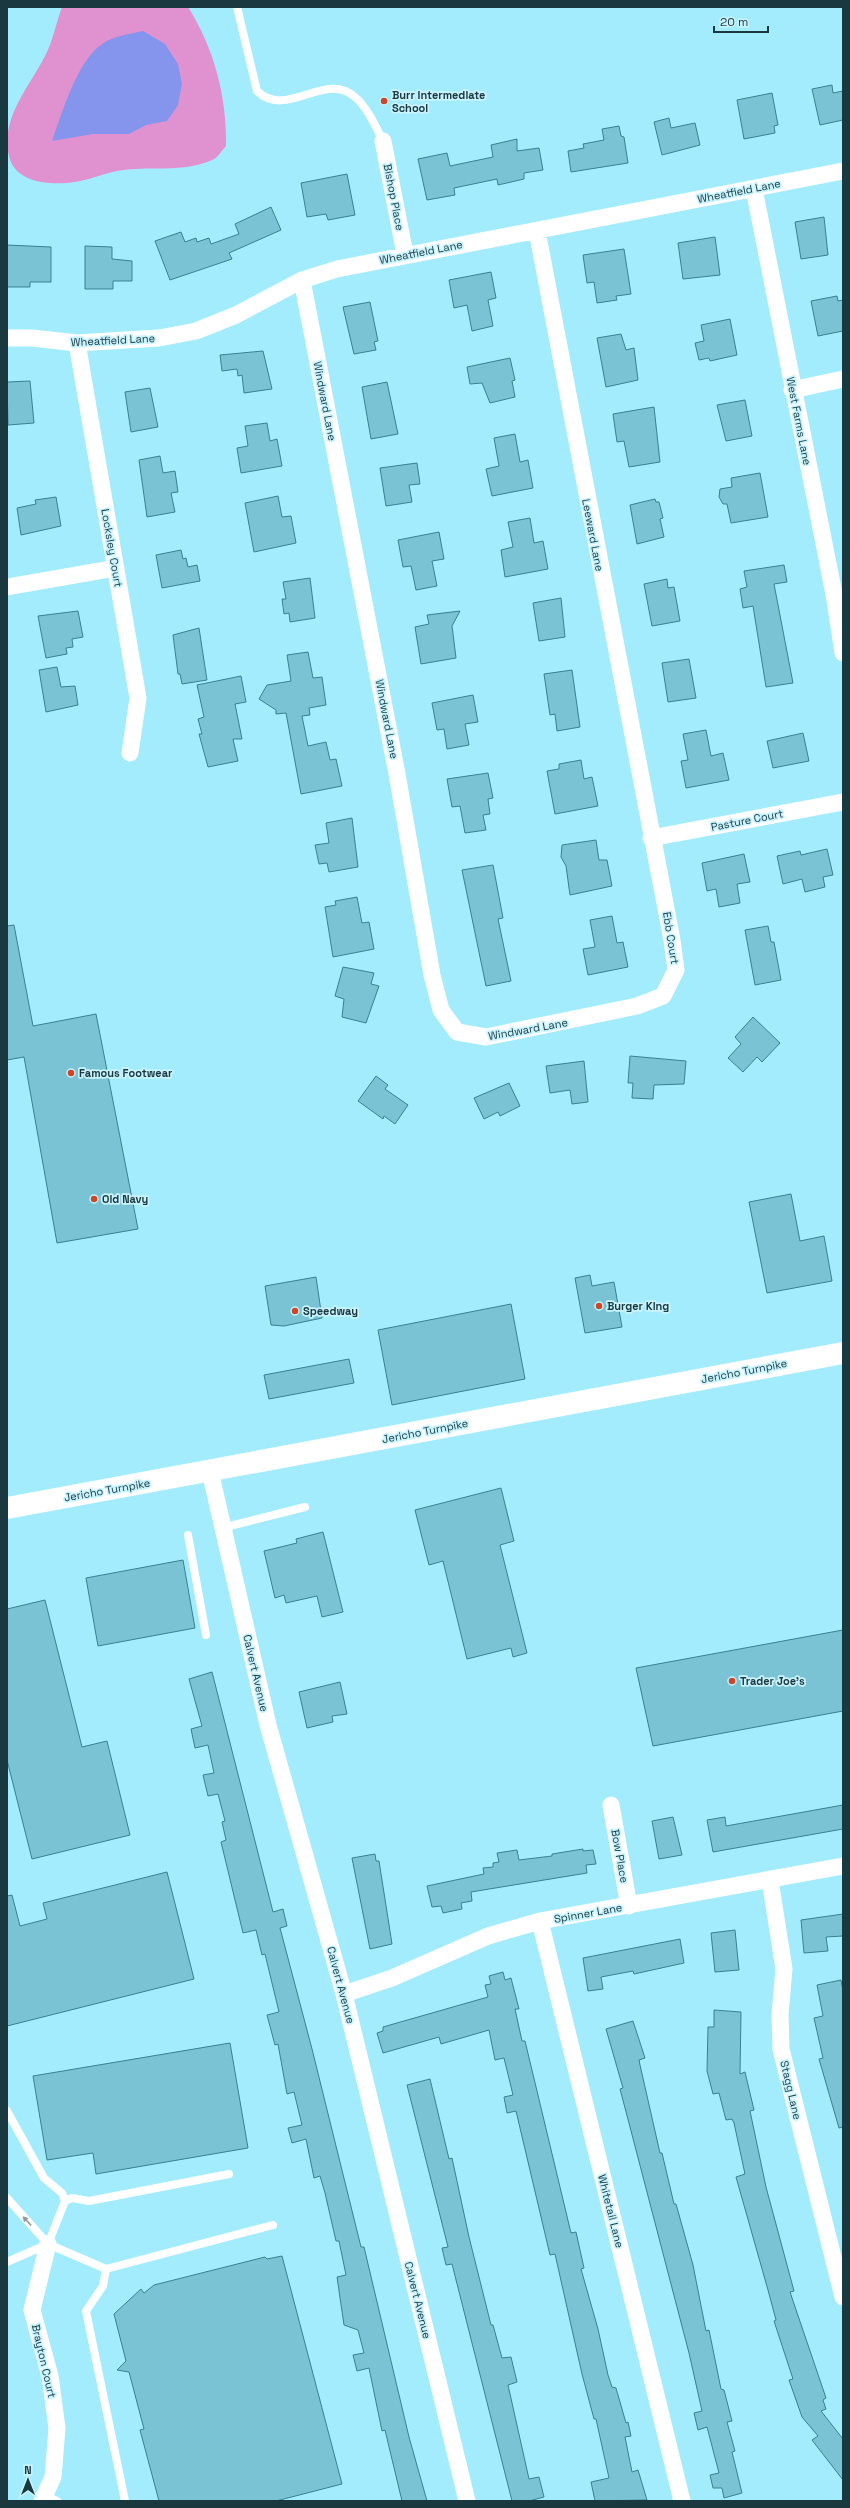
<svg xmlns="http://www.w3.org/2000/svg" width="850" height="2508" font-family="'Space Grotesk',sans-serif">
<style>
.green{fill:#e091cf}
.water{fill:#8595ee}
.building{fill:#7ac3d5;stroke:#378192}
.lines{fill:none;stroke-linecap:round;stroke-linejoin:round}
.service{stroke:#fff;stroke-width:8}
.minor{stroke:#fff;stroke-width:17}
.primary{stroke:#fff;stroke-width:22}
.oneway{fill:#8c9c9f}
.poi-dot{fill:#cf4624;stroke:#c9f4ff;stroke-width:1.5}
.labels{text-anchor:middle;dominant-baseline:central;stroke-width:3.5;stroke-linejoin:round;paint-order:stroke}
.poi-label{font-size:11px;font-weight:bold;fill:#19383f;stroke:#c9f4ff;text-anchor:start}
.street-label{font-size:11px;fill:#19383f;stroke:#c9f4ff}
</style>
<rect width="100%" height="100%" fill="#a2ecfe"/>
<!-- green -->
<path class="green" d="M 62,7 L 188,7 C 214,48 227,97 226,146 C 222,150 218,157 214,159 C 186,173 154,166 124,170 C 110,171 95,178 80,181 C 56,186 15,185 9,156 C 0,118 30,86 45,56 C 53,41 56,23 62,7 Z"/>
<!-- water -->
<path class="water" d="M 143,31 L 165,44 L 178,64 L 182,84 L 178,105 L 167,121 L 146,125 L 129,134 L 93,134 L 52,141 C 62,113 77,61 102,44 C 113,36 130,34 143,31 Z"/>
<!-- building -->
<path class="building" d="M 832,85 L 833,93 L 843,91 L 843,120 L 820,125 L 812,89 Z
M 772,93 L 778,125 L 774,126 L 775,133 L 744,139 L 737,100 Z
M 669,118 L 671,128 L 695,123 L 700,145 L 662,155 L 654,122 Z
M 619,126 L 621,136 L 624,137 L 628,163 L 571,172 L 568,151 L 584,148 L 583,144 L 604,140 L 602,129 Z
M 517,139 L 517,151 L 539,148 L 543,170 L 524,173 L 524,179 L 498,185 L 497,179 L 454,188 L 455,195 L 427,200 L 418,159 L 447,153 L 450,166 L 493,157 L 491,145 Z
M 347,174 L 355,215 L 328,220 L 326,214 L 307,217 L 301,183 Z
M 271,207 L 281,230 L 229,253 L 232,259 L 170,280 L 155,241 L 181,232 L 185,242 L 196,238 L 197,242 L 209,238 L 211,244 L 239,234 L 235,224 Z
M 824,217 L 828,255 L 801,259 L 795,222 Z
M 715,237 L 720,275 L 683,279 L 678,243 Z
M 7,245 L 51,247 L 51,282 L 30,282 L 30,287 L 7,287 Z
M 85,246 L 112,247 L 112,259 L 132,261 L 132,281 L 113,281 L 113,289 L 85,289 Z
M 624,249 L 631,294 L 616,296 L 617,300 L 597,303 L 594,282 L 587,283 L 583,255 Z
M 491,272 L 496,298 L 488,300 L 493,326 L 472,331 L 467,305 L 454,308 L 449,280 Z
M 837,296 L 838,301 L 843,300 L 843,331 L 818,336 L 811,301 Z
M 370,302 L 378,341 L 374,342 L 376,350 L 354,354 L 343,307 Z
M 730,319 L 737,355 L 710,361 L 709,358 L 699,360 L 695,343 L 704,341 L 701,325 Z
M 621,334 L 626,350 L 634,348 L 638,380 L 606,387 L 597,338 Z
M 263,351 L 272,389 L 244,393 L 242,375 L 238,376 L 237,369 L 222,371 L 220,355 Z
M 510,358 L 515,380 L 512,381 L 515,397 L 490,403 L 482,383 L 470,384 L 467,367 Z
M 30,381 L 34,423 L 8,425 L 7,382 Z
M 387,382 L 398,434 L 371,439 L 362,387 Z
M 150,388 L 158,427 L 131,432 L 125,392 Z
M 745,400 L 752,436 L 726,441 L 717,405 Z
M 654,407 L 660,462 L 629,467 L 624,441 L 617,442 L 613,414 Z
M 267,423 L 270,441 L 277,439 L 282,466 L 241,473 L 237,448 L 248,446 L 245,426 Z
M 515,434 L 520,462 L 528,460 L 533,488 L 492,496 L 486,469 L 499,466 L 494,438 Z
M 160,456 L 163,473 L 175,471 L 178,492 L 171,493 L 175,512 L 147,517 L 139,460 Z
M 417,463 L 420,484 L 409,485 L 412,502 L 386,506 L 380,468 Z
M 760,473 L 768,517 L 731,523 L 727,504 L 723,504 L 719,497 L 720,489 L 732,487 L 731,478 Z
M 278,496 L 282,517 L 291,516 L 296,543 L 254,552 L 245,503 Z
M 56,497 L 61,526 L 21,535 L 17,508 L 36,504 L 35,500 Z
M 655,499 L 656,502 L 659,502 L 663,518 L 660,519 L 664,537 L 637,544 L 630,505 Z
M 530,518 L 534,543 L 543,541 L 548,569 L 505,577 L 501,550 L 513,547 L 508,522 Z
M 439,532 L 444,559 L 432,561 L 437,586 L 416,590 L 411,566 L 403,567 L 398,540 Z
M 181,550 L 183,559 L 186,558 L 188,567 L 197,565 L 200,581 L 162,588 L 156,555 Z
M 784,565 L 787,582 L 774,584 L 793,683 L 766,687 L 753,606 L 743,608 L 740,589 L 747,587 L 744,571 Z
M 310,578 L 315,618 L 290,622 L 289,613 L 284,614 L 282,599 L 286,599 L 283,582 Z
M 667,579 L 668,588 L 674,587 L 680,621 L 652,626 L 644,584 Z
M 561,598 L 565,637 L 539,641 L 533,603 Z
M 78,611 L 83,637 L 72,639 L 73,647 L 66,648 L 67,654 L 46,658 L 38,616 Z
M 460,611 L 452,626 L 456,658 L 421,664 L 415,627 L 429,624 L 427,615 Z
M 199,628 L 207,680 L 182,684 L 180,674 L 178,674 L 173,635 Z
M 308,652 L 313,678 L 322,677 L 326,705 L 309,708 L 310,715 L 302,716 L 308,746 L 326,742 L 330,760 L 336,759 L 342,786 L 301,794 L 286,713 L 276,714 L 276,710 L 259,699 L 267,685 L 291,681 L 287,655 Z
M 689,659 L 696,698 L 668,702 L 662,663 Z
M 57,667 L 61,687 L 75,686 L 78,705 L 46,712 L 39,670 Z
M 572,670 L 580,727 L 557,731 L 555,714 L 550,715 L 544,674 Z
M 241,676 L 246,702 L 235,704 L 242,739 L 233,739 L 238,761 L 208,767 L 199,734 L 202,734 L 198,719 L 204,717 L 197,685 Z
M 473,695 L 478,722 L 465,724 L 469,745 L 447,749 L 444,729 L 437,730 L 432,703 Z
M 706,730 L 711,756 L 723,753 L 729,780 L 686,788 L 681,761 L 688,760 L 683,734 Z
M 803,733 L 809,761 L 773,768 L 767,741 Z
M 581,760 L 584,779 L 592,777 L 598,806 L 555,814 L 547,771 L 559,769 L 559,764 Z
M 488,773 L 493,798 L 488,799 L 490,814 L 483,815 L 486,830 L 465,833 L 460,806 L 452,807 L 447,779 Z
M 352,818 L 358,867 L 329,872 L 327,863 L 319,864 L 315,845 L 329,843 L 326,823 Z
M 596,840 L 599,860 L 607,860 L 612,886 L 570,895 L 566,866 L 561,857 L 562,845 Z
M 827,849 L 833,875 L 823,877 L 825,887 L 805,892 L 802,879 L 783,884 L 777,856 L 800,851 L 801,855 Z
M 744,854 L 750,882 L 737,884 L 740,903 L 719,907 L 716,889 L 707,891 L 702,863 Z
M 493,865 L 503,918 L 498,919 L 511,981 L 486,986 L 462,870 Z
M 357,897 L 362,923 L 369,922 L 374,949 L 333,957 L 325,907 L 336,905 L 335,901 Z
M 612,916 L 617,943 L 623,942 L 628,967 L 588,975 L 583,949 L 595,947 L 590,920 Z
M 14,925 L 33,1026 L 96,1014 L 138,1229 L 57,1243 L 24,1057 L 7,1060 L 7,926 Z
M 768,926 L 771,942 L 774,942 L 781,980 L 755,985 L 745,930 Z
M 343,967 L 374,973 L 371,984 L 379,986 L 366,1023 L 342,1017 L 344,999 L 335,996 Z
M 753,1017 L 780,1043 L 762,1062 L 757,1057 L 743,1072 L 728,1058 L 741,1044 L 735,1037 Z
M 630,1056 L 686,1061 L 684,1084 L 654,1085 L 653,1099 L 632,1098 L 633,1083 L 628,1083 Z
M 584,1061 L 588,1102 L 572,1104 L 570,1090 L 550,1093 L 546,1066 Z
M 376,1076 L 388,1085 L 385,1089 L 408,1105 L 395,1124 L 384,1116 L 383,1119 L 358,1101 Z
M 509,1083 L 520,1106 L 500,1116 L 498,1112 L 484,1119 L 474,1098 Z
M 791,1194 L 800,1241 L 824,1236 L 832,1281 L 767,1293 L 749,1202 Z
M 590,1275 L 592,1286 L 614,1282 L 622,1327 L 585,1333 L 575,1278 Z
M 316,1277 L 322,1318 L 284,1326 L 271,1325 L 265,1286 Z
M 511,1304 L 525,1379 L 392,1405 L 378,1330 Z
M 349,1359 L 354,1383 L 269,1399 L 264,1375 Z
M 501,1488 L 514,1541 L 500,1545 L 527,1653 L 513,1657 L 511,1648 L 467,1659 L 443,1561 L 429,1565 L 415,1510 Z
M 323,1532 L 343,1612 L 322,1617 L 317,1596 L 286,1603 L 284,1595 L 275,1598 L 264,1551 L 297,1543 L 296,1539 Z
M 183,1560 L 195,1628 L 98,1646 L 86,1578 Z
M 45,1600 L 82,1747 L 107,1741 L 130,1835 L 32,1859 L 7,1760 L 7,1609 Z
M 843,1630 L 843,1711 L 653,1746 L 636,1668 Z
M 212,1672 L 273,1912 L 283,1909 L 287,1926 L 280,1928 L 312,2049 L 361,2247 L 364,2247 L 409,2437 L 427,2501 L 402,2501 L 385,2430 L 382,2431 L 369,2368 L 357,2371 L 353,2355 L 364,2353 L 358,2330 L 344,2325 L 337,2277 L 346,2275 L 339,2241 L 336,2241 L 325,2193 L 320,2176 L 314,2178 L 306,2139 L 292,2143 L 288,2128 L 302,2125 L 294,2092 L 287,2094 L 278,2044 L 275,2045 L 267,2015 L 279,2012 L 265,1954 L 262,1955 L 256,1930 L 243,1933 L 221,1842 L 226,1840 L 222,1822 L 225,1821 L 218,1794 L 208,1796 L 203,1775 L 214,1773 L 208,1745 L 195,1748 L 191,1729 L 202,1726 L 189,1679 Z
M 340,1682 L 347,1714 L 332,1716 L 333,1722 L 307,1728 L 299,1692 Z
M 843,1805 L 843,1829 L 713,1852 L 707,1820 L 725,1817 L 726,1826 Z
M 673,1817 L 682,1855 L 659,1859 L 652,1821 Z
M 583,1849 L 583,1851 L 593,1850 L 596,1864 L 586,1865 L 587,1873 L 471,1892 L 472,1901 L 461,1903 L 462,1909 L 443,1913 L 441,1906 L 432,1907 L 427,1886 L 484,1874 L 483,1868 L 493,1867 L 493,1863 L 499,1862 L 497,1853 L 517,1850 L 519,1860 L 552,1856 L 552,1854 Z
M 375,1854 L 376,1861 L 379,1861 L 392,1944 L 370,1949 L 352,1858 Z
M 167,1872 L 194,1979 L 7,2026 L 7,1896 L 12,1895 L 20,1926 L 47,1919 L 43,1903 Z
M 843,1914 L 843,1936 L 826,1937 L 828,1951 L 804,1953 L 801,1920 Z
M 735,1930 L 739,1970 L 715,1972 L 711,1933 Z
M 680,1939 L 684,1963 L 634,1974 L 633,1971 L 601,1977 L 603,1989 L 588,1991 L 583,1958 Z
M 503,1972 L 505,1980 L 511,1978 L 519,2009 L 515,2009 L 522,2041 L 525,2041 L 571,2233 L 576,2232 L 584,2268 L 581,2269 L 598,2329 L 608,2375 L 612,2387 L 616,2388 L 626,2423 L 628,2422 L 631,2436 L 625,2437 L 632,2472 L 638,2470 L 647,2500 L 595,2501 L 591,2482 L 609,2478 L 596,2419 L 594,2419 L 582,2374 L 555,2254 L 550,2255 L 516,2111 L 507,2113 L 504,2097 L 513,2095 L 504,2058 L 495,2060 L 489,2030 L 441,2044 L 439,2037 L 383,2053 L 377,2033 L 383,2031 L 383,2027 L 488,1997 L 485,1985 L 491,1984 L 489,1976 Z
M 841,1980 L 843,1991 L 843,2127 L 839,2128 L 819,2059 L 823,2058 L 814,2018 L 823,2016 L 817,1985 Z
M 714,2010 L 741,2012 L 740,2074 L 745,2072 L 754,2110 L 750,2111 L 766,2187 L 794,2291 L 790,2292 L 826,2398 L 823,2400 L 826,2409 L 821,2411 L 843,2439 L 843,2480 L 812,2440 L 818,2436 L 802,2417 L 789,2380 L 793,2379 L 774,2321 L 776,2320 L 768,2290 L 736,2177 L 745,2174 L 734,2123 L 732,2119 L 726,2120 L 719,2093 L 713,2094 L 707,2071 L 708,2027 L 714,2027 Z
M 633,2021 L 645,2058 L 639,2060 L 640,2065 L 660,2153 L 662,2153 L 674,2204 L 676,2204 L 693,2265 L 706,2331 L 709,2330 L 721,2389 L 724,2390 L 732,2421 L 727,2422 L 735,2451 L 732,2452 L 742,2493 L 724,2498 L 722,2488 L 713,2488 L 710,2475 L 719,2473 L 707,2427 L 698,2430 L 694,2413 L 702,2411 L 689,2353 L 630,2127 L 620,2089 L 623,2088 L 606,2029 Z
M 230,2043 L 248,2148 L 96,2174 L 93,2153 L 47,2160 L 33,2076 Z
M 430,2079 L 449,2159 L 452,2158 L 469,2237 L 491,2325 L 493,2325 L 502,2358 L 511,2357 L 517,2382 L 508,2385 L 529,2479 L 539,2477 L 544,2497 L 529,2501 L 512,2501 L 452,2264 L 446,2265 L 442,2248 L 448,2247 L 407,2085 Z
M 282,2256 L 342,2484 L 276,2501 L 159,2501 L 140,2430 L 144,2429 L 129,2372 L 117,2370 L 126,2361 L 114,2314 L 141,2289 L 144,2293 L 154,2285 L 265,2257 L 267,2259 Z"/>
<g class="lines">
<!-- service -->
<path class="service" d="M 237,7 L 257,91 C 287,120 325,70 355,97 C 367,107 376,127 383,141
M 222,1528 L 305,1507
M 188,1535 L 206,1635
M 7,2111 L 44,2178 L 62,2193 L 65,2201 L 48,2244 L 7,2262
M 7,2198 L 48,2244 L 106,2269 L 273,2225
M 65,2201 L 72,2198 L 89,2201 L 229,2174
M 106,2269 L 103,2286 L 86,2311 L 125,2501
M 44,2495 L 57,2501"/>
<!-- minor -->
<path class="minor" d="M 383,141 L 405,254
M 754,189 L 834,594 L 843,653
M 302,280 L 397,774 L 432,975 L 441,1010 L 457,1032 L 486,1037 L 637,1006 L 663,996 L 676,970 L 672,940 L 537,231
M 7,338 L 32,338 L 77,343 L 159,338 L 196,331 L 236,315 L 302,280 L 337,269 L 843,171
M 77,343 L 138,698 L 130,753
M 792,390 L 843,379
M 7,587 L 116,568
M 651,838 L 843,802
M 210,1471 L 268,1725 L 344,1994 L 467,2501
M 611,1805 L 629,1906
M 770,1880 L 784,1969 L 780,2014 L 781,2049 L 843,2297
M 540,1921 L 682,2501
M 344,1994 L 392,1978 L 488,1936 L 540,1921 L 843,1866
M 42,2501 L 53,2477 L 57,2428 L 50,2376 L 32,2310 L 48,2244"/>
<!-- primary -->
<path class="primary" d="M 7,1508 L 843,1353"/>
</g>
<!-- one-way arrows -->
<defs><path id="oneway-solid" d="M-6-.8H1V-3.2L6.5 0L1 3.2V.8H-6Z"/></defs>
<use class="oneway" href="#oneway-solid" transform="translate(27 2221) rotate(-133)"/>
<!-- markers -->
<g class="poi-dot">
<circle cx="384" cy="101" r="4"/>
<circle cx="71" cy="1073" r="4"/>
<circle cx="94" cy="1199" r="4"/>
<circle cx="599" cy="1306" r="4"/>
<circle cx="295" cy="1311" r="4"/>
<circle cx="732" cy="1681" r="4"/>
</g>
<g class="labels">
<!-- poi labels -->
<g class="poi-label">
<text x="392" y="95">Burr Intermediate<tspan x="392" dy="13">School</tspan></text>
<text x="79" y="1073">Famous Footwear</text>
<text x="102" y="1199">Old Navy</text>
<text x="607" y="1306">Burger King</text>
<text x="303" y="1311">Speedway</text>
<text x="740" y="1681">Trader Joe's</text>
</g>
<!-- street labels -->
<g class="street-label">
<text transform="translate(739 191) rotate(-11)">Wheatfield Lane</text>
<text transform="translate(394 197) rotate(79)">Bishop Place</text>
<text transform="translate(421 252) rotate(-11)">Wheatfield Lane</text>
<text transform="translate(113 340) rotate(-3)">Wheatfield Lane</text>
<text transform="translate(325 401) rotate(79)">Windward Lane</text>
<text transform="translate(799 421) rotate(79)">West Farms Lane</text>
<text transform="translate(593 535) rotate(79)">Leeward Lane</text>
<text transform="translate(112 548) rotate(80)">Locksley Court</text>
<text transform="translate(387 719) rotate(79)">Windward Lane</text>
<text transform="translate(747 820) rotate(-11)">Pasture Court</text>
<text transform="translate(671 938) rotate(81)">Ebb Court</text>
<text transform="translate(528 1029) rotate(-10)">Windward Lane</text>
<text transform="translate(744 1371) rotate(-11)">Jericho Turnpike</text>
<text transform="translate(425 1431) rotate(-11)">Jericho Turnpike</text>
<text transform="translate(107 1490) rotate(-10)">Jericho Turnpike</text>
<text transform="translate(256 1673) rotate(77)">Calvert Avenue</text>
<text transform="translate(620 1856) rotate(80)">Bow Place</text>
<text transform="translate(588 1913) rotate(-10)">Spinner Lane</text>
<text transform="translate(341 1985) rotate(75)">Calvert Avenue</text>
<text transform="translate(791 2090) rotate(77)">Stagg Lane</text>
<text transform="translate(611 2211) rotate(76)">Whitetail Lane</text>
<text transform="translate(418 2300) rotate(76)">Calvert Avenue</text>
<text transform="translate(44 2361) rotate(77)">Brayton Court</text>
</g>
</g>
<!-- border -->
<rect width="850" height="2508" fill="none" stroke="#19383f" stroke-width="16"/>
<!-- north arrow -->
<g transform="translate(28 2480)" stroke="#c9f4ff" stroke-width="3" paint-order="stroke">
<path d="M0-3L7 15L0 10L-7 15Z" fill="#19383f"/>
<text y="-6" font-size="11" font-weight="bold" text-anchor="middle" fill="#19383f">N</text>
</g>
<!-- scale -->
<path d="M714 26v6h54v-6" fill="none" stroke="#19383f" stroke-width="2"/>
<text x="720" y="26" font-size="12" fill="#19383f" stroke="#c9f4ff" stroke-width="3" paint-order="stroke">20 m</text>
</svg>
